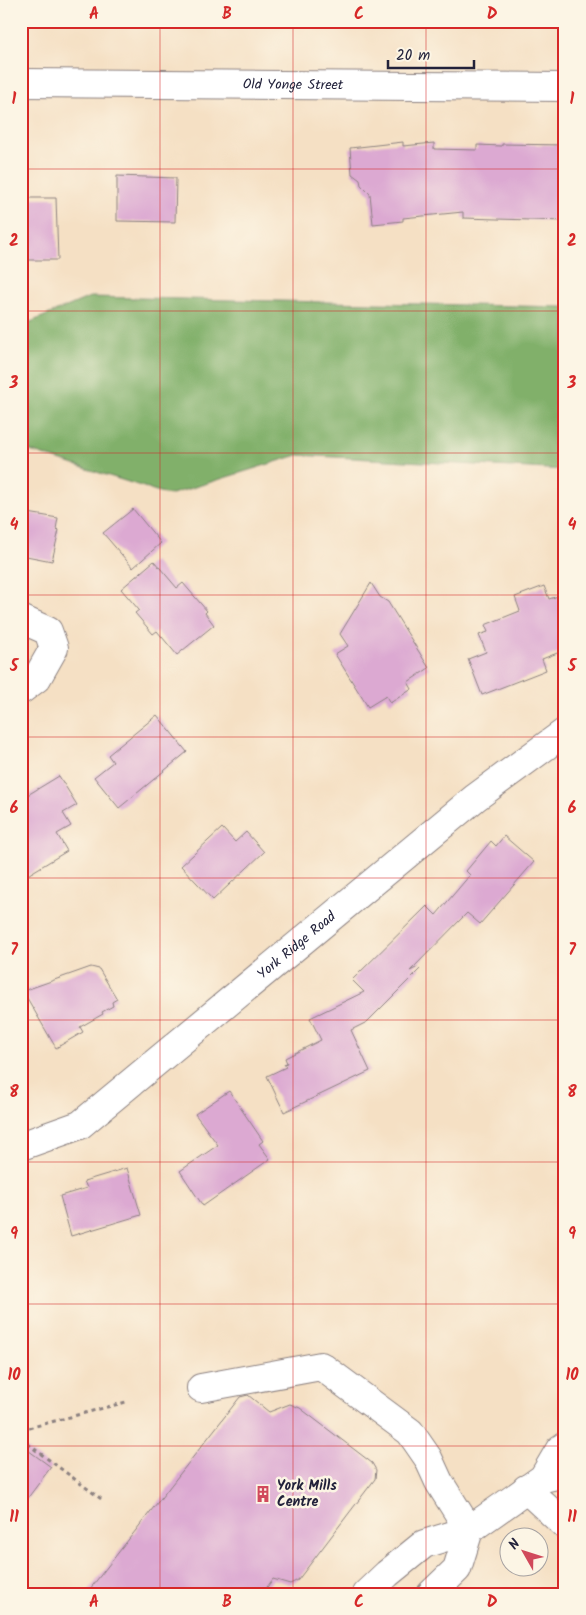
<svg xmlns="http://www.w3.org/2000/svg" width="586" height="1615" font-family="Kalam,sans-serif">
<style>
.forest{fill:#81b06a;stroke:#526952}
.building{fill:#dca9d2}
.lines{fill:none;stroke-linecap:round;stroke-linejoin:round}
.minor-casing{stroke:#8c8180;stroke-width:30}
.major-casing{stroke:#8c8180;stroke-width:30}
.path{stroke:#8c8180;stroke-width:3;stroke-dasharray:4 4;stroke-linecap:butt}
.minor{stroke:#fff;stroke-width:28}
.major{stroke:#fff;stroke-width:28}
.grid{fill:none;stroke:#d62828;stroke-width:1;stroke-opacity:0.55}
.labels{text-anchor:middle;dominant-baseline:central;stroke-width:5;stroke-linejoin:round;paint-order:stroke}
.street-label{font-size:14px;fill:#22223b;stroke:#fcf5e5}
.poi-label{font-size:14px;font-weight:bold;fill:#22223b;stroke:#fcf5e5;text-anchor:start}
.neatline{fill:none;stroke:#d62828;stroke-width:2}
.grid-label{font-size:16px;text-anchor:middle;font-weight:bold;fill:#d62828}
</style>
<rect width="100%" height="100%" fill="#fcf5e5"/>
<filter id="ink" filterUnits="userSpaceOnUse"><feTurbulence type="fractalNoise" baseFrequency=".02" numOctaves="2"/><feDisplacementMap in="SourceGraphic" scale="10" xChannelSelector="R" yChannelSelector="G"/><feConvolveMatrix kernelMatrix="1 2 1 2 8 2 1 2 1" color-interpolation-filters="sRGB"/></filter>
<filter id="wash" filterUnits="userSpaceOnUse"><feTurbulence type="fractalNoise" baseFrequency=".0096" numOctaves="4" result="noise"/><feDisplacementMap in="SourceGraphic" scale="20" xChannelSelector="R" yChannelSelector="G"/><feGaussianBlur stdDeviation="1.12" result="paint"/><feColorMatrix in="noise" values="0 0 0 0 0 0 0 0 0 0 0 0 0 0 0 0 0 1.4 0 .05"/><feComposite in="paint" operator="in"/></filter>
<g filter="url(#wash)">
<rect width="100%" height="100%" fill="#f5e0c4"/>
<!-- forest -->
<path class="forest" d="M 90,297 L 565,307 L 565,470 L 298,455 L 169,495 L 21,448 L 21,326 Z"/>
<g id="blocks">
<!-- building -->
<path class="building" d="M 403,142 L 403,146 L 434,143 L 434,149 L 477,150 L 477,145 L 502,146 L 502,144 L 565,145 L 565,221 L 463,218 L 463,212 L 403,218 L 403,221 L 373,224 L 370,194 L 361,185 L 360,180 L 352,174 L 350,148 Z
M 117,176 L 176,178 L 175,222 L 117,221 Z
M 21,198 L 56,198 L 58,260 L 21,260 Z
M 133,509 L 161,543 L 133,568 L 103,533 Z
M 28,513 L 58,518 L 56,529 L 59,530 L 52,561 L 21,555 L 21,522 L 26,523 Z
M 154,561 L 177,588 L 183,583 L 207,611 L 205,613 L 214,625 L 177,655 L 157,631 L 153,634 L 135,613 L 139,610 L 121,589 Z
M 371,583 L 380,597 L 388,602 L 429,668 L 408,682 L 412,689 L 390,703 L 386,696 L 368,707 L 335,654 L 348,646 L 340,634 Z
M 544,586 L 549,599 L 558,596 L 565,613 L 565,650 L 542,659 L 546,670 L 482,695 L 468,659 L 486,652 L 479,635 L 488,632 L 485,625 L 520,611 L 515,597 Z
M 157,715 L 187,752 L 119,808 L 94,777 L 113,762 L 108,755 Z
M 59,776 L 77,805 L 63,813 L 71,826 L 57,834 L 67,851 L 21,879 L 21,799 Z
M 222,828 L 235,842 L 246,832 L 264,852 L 213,900 L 181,866 Z
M 504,836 L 534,862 L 480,924 L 467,913 L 410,971 L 418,967 L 420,969 L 367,1022 L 351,1030 L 370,1071 L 284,1112 L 267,1076 L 286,1067 L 284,1064 L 287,1063 L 285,1058 L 321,1040 L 310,1018 L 364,992 L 352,980 L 427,906 L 436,915 L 470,875 L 466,871 L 491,841 L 496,846 Z
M 91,967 L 99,969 L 117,999 L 112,1002 L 113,1006 L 102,1012 L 103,1014 L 80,1027 L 83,1032 L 56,1048 L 23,991 Z
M 229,1091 L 263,1141 L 259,1144 L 270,1159 L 203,1206 L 180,1171 L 218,1145 L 195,1114 Z
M 127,1168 L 141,1215 L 71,1236 L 60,1196 L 87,1188 L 84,1181 Z
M 248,1395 L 269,1412 L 290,1404 L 300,1408 L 372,1463 L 376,1470 L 375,1479 L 298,1580 L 290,1584 L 273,1579 L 262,1594 L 86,1594 L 240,1397 Z
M 21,1445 L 51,1467 L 21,1507 Z"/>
</g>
</g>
<g filter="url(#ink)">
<use href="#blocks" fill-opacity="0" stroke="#8c8180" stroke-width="1"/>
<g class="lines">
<!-- minor casing -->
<g class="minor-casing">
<g id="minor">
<path id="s1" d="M 21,83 L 565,87"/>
<path d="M 21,619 L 48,631 L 54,648 L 37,678 L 21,690"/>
<path id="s2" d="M 21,1146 L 80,1125 L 475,798 L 565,732"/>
<path d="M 201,1388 L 321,1366 L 410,1432 L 428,1458 L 439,1482 L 469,1530"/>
<path d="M 526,1489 L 565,1525"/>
</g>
</g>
<!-- major casing -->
<g class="major-casing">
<path id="major" d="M 543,1478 L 560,1449 L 565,1446
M 366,1594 L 387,1574 L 424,1544 L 469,1530 L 543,1478 L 565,1473
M 431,1594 L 457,1569 L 469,1530"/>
</g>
<!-- path -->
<path class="path" d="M 21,1430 L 126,1402
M 21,1439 L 104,1501"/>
<!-- minor -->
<use href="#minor" class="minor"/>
<!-- major -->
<use href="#major" class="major"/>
</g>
</g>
<!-- grid -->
<path class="grid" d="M 160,21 L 160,1594M 293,21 L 293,1594M 426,21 L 426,1594M 21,169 L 565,169M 21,311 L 565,311M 21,453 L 565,453M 21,595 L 565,595M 21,737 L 565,737M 21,878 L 565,878M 21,1020 L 565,1020M 21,1162 L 565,1162M 21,1304 L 565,1304M 21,1446 L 565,1446"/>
<!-- icons -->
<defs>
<g id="building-bare" transform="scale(1.35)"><path d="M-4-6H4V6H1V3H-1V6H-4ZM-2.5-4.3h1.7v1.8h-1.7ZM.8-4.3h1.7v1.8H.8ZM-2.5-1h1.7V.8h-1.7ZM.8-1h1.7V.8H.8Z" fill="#d1495b" stroke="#fcf5e5" stroke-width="2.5" paint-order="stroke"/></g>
</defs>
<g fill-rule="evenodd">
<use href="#building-bare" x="263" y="1494"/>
</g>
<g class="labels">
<!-- street labels -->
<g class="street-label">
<text stroke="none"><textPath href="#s1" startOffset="272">Old Yonge Street</textPath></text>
<text stroke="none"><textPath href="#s2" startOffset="344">York Ridge Road</textPath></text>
</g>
<!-- poi labels -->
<g class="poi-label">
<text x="277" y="1486">York Mills<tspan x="277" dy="16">Centre</tspan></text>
</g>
</g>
<!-- margin -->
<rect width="586" height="1615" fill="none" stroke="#fcf5e5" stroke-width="55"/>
<!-- north arrow -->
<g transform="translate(524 1552) rotate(309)"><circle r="24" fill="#fcf5e5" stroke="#a5a1a1"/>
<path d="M0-4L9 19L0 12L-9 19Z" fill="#d1495b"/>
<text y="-8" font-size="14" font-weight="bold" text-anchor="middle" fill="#22223b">N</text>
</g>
<!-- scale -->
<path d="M388 60v8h86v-8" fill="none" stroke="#22223b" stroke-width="2.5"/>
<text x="396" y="60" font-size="15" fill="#22223b" stroke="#fcf5e5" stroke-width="4" paint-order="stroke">20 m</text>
<rect x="28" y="28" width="530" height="1560" class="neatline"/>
<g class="grid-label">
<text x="94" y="19">A</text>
<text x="227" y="19">B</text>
<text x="359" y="19">C</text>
<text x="492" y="19">D</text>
<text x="14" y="104">1</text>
<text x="572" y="104">1</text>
<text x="14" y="246">2</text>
<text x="572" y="246">2</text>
<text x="14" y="388">3</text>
<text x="572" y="388">3</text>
<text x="14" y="530">4</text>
<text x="572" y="530">4</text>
<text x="14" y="671">5</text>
<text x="572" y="671">5</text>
<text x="14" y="813">6</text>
<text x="572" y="813">6</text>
<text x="14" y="955">7</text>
<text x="572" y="955">7</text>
<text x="14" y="1097">8</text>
<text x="572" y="1097">8</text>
<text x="14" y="1239">9</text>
<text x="572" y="1239">9</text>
<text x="14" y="1380">10</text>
<text x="572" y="1380">10</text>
<text x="14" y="1522">11</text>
<text x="572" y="1522">11</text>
<text x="94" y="1607">A</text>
<text x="227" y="1607">B</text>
<text x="359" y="1607">C</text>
<text x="492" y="1607">D</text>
</g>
</svg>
